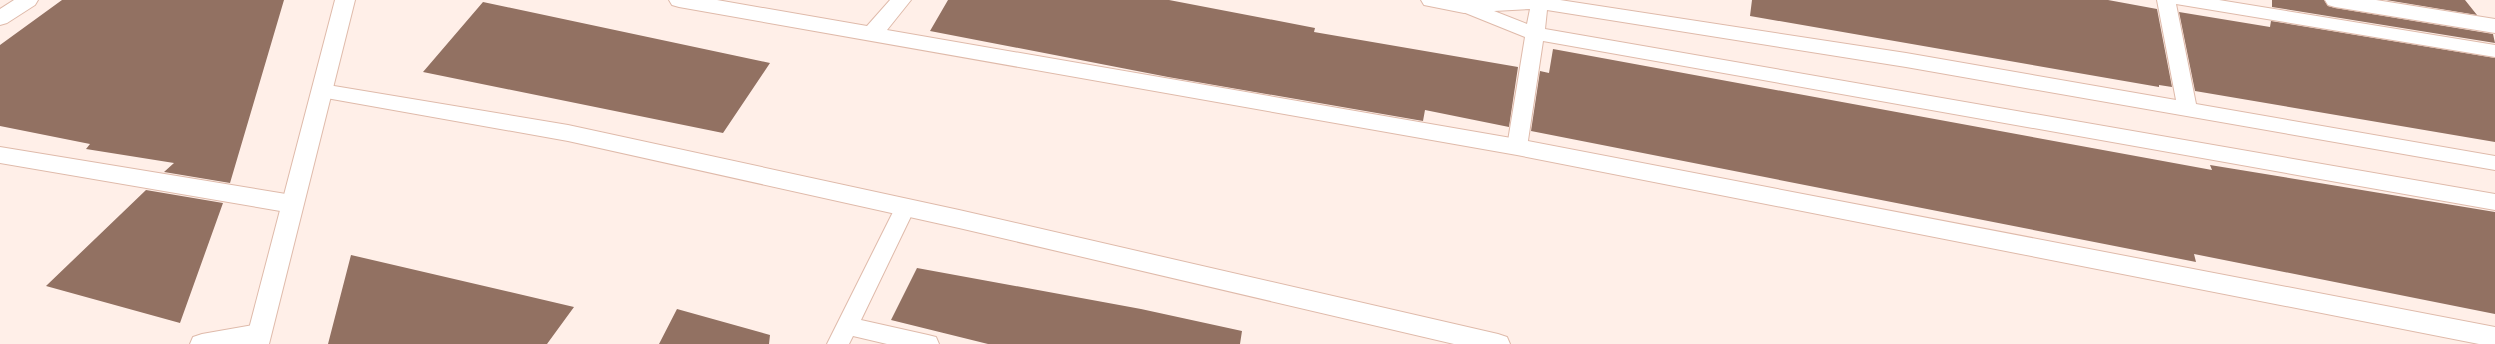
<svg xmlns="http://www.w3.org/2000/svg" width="2495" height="344" font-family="'Noto Sans',sans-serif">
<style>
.building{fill:#927162}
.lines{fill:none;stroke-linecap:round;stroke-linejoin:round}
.lane-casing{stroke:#dfbaaa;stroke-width:2}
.street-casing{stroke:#dfbaaa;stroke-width:2}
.secondary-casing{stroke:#dfbaaa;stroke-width:2}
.lane{fill:#fff;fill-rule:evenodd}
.street{fill:#fff;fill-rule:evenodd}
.secondary{fill:#fff;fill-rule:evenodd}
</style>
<rect width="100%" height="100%" fill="#ffefe8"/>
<!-- building -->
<path class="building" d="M 62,0 L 284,0 L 230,183 L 164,172 L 174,163 L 86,149 L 90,144 L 0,126 L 0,45 Z
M 948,0 L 1169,0 L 1315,28 L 1314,32 L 1518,67 L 1509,127 L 1425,110 L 1423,121 L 1168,77 L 930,31 Z
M 1752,0 L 2108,0 L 2157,9 L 2172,87 L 2159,85 L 2159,87 L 1750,16 Z
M 2272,0 L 2324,0 L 2328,6 L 2335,8 L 2493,34 L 2495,43 L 2272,7 Z
M 2386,0 L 2465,0 L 2477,15 Z
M 483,2 L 770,63 L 723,133 L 423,72 Z
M 2179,12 L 2270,27 L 2271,21 L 2495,58 L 2495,142 L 2195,91 Z
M 1553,49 L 2212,170 L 2210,165 L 2495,212 L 2495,314 L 2194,254 L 2196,262 L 1531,131 L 1540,71 L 1549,73 Z
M 146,190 L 223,203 L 180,323 L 46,286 Z
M 351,255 L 574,307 L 547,344 L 328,344 Z
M 917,268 L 1141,309 L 1242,331 L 1240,344 L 988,344 L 891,320 Z
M 677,309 L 770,335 L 769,344 L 659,344 Z"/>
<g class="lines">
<!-- lane casing -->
<g class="lane-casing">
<path id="lane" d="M 1464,0 L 1560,0 L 1906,53 L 2176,100 L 2157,0 L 2219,0 L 2495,45 L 2495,57 L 2176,4 L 2196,104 L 2495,156 L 2495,170 L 1906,67 L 1547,10 L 1545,29 L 2495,194 L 2495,210 L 1543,41 L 1527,147 L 1524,152 L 1517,154 L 1510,152 L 1507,147 L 1525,37 L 1458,10 L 1455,6 L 1458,2 ZM 1530,9 L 1527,24 L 1494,11 Z
M 905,200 L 912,202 L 915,208 L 861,320 L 928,335 L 936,337 L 939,344 L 887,344 L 853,336 L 849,344 L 827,344 L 898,202 Z"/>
</g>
<!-- street casing -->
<g class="street-casing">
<path id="street" d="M 669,0 L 717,0 L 867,26 L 890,0 L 911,0 L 887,30 L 1517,139 L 2495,327 L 2495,344 L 2479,344 L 1517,155 L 679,7 L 672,5 Z
M 1421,0 L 1466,0 L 1471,1 L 1474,6 L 1471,11 L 1464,13 L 1424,5 Z
M 2325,0 L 2376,0 L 2495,19 L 2495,33 L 2335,7 L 2328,5 Z
M 322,84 L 568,125 L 959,210 L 1498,334 L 1507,337 L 1510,344 L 1454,344 L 959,228 L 568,141 L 315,96 L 312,91 L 315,86 Z
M 0,147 L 292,195 L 300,198 L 303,204 L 300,210 L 292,213 L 0,163 Z
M 259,324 L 268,327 L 271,334 L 268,341 L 259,344 L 190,344 L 193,337 L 202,334 Z"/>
</g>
<!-- secondary casing -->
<g class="secondary-casing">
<path id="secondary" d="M 14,0 L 38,0 L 35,5 L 7,23 L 0,25 L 0,9 Z
M 335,0 L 355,0 L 269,344 L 245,344 Z"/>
</g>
<!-- lane -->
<use href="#lane" class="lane"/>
<!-- street -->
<use href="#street" class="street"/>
<!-- secondary -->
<use href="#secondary" class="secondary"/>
</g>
</svg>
